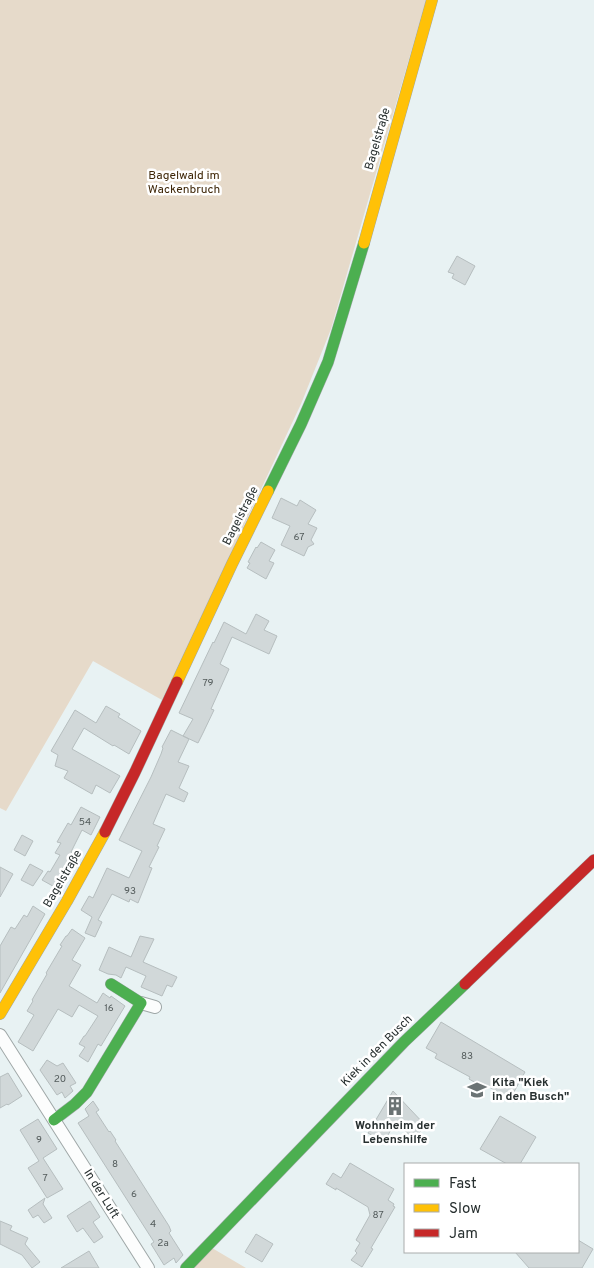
<svg xmlns="http://www.w3.org/2000/svg" width="594" height="1268" font-family="Overpass,sans-serif">
<style>
.green{fill:#e6daca}
.building{fill:#d1d8d9;stroke:#b6bebf}
.lines{fill:none;stroke-linecap:round;stroke-linejoin:round}
.street-casing{stroke:#9fa7a7;stroke-width:14}
.fast-casing{stroke:#9fa7a7;stroke-width:12}
.slow-casing{stroke:#9fa7a7;stroke-width:12}
.jam-casing{stroke:#9fa7a7;stroke-width:12}
.street{stroke:#fcfdfd;stroke-width:12}
.fast{stroke:#4caf50;stroke-width:11}
.slow{stroke:#ffc107;stroke-width:11}
.jam{stroke:#c62828;stroke-width:11}
.labels{text-anchor:middle;dominant-baseline:central;stroke-width:5;stroke-linejoin:round;paint-order:stroke}
.number-label{font-size:10px;fill:#535b5b}
.street-label{font-size:12px;fill:#272f2f;stroke:#fff}
.park-label{font-size:12px;fill:#3f2708;stroke:#fff}
.poi-label{font-size:12px;font-weight:bold;fill:#272f2f;stroke:#fff;text-anchor:start}
</style>
<rect width="100%" height="100%" fill="#e8f2f3"/>
<!-- green -->
<path class="green" d="M 0,0 L 426,0 L 331,329 L 301,404 L 162,700 L 93,661 L 6,811 L 0,808 Z
M 212,1248 L 246,1268 L 193,1268 Z"/>
<!-- building -->
<path class="building" d="M 457,256 L 475,266 L 465,285 L 452,278 L 454,274 L 448,272 Z
M 281,498 L 297,506 L 300,500 L 316,510 L 308,524 L 317,528 L 311,540 L 314,544 L 308,547 L 304,556 L 281,545 L 290,526 L 272,518 Z
M 261,542 L 275,550 L 269,561 L 274,563 L 266,579 L 247,568 L 250,563 L 248,562 L 256,547 L 257,548 Z
M 256,614 L 269,621 L 264,630 L 277,636 L 269,654 L 232,637 L 220,664 L 229,669 L 211,709 L 214,710 L 203,733 L 198,743 L 183,736 L 193,719 L 179,713 L 213,642 L 214,643 L 224,622 L 246,634 Z
M 106,706 L 120,714 L 118,717 L 141,731 L 129,754 L 114,745 L 113,746 L 84,728 L 72,749 L 120,776 L 110,793 L 96,785 L 92,794 L 64,778 L 68,771 L 55,766 L 58,755 L 51,751 L 75,710 L 96,723 Z
M 171,730 L 189,739 L 178,762 L 189,766 L 179,788 L 188,793 L 184,802 L 166,794 L 159,810 L 153,824 L 165,829 L 157,846 L 159,847 L 149,867 L 152,868 L 138,903 L 130,899 L 129,902 L 112,894 L 98,920 L 102,922 L 95,937 L 85,933 L 92,917 L 81,910 L 89,896 L 93,898 L 107,868 L 129,878 L 142,851 L 119,840 L 151,777 L 161,754 L 163,748 L 162,747 Z
M 81,807 L 100,817 L 91,835 L 82,830 L 71,852 L 80,856 L 60,890 L 42,880 L 48,871 L 50,872 L 60,855 L 55,853 L 61,843 L 57,842 L 68,823 L 71,825 Z
M 22,835 L 33,841 L 25,856 L 14,850 Z
M 30,864 L 43,871 L 33,886 L 21,880 Z
M 0,867 L 13,874 L 0,897 Z
M 33,906 L 45,914 L 0,993 L 0,946 L 11,927 L 15,929 L 24,915 L 27,917 Z
M 72,929 L 85,938 L 72,960 L 81,965 L 69,986 L 97,1003 L 103,993 L 110,998 L 111,996 L 125,1006 L 101,1046 L 98,1044 L 88,1062 L 79,1056 L 85,1047 L 79,1044 L 84,1036 L 85,1036 L 98,1016 L 79,1005 L 72,1017 L 58,1009 L 33,1051 L 18,1042 L 34,1015 L 27,1011 L 33,1001 L 32,1000 L 47,974 L 46,973 L 62,946 L 60,945 L 66,936 L 67,936 Z
M 140,936 L 154,939 L 143,962 L 177,977 L 172,987 L 167,985 L 162,996 L 141,987 L 146,976 L 126,967 L 121,978 L 116,975 L 108,974 L 99,970 L 109,947 L 131,957 Z
M 441,1022 L 525,1072 L 510,1099 L 484,1084 L 483,1087 L 469,1079 L 470,1077 L 435,1058 L 437,1054 L 426,1048 Z
M 47,1060 L 57,1066 L 63,1063 L 76,1083 L 70,1086 L 73,1091 L 65,1098 L 62,1092 L 57,1095 L 40,1070 Z
M 8,1073 L 22,1096 L 8,1105 L 7,1104 L 0,1108 L 0,1077 Z
M 393,1091 L 426,1126 L 413,1139 L 396,1121 L 384,1142 L 368,1133 Z
M 93,1101 L 99,1110 L 96,1112 L 109,1132 L 110,1131 L 116,1140 L 115,1141 L 169,1226 L 171,1231 L 169,1233 L 183,1255 L 176,1263 L 174,1258 L 164,1265 L 151,1244 L 154,1242 L 78,1123 L 89,1116 L 85,1109 Z
M 500,1116 L 536,1137 L 520,1164 L 507,1164 L 480,1149 Z
M 38,1119 L 57,1149 L 43,1158 L 63,1189 L 47,1198 L 28,1168 L 39,1161 L 20,1130 Z
M 350,1163 L 394,1189 L 388,1200 L 394,1204 L 393,1206 L 395,1207 L 371,1248 L 373,1249 L 362,1267 L 351,1260 L 357,1253 L 355,1251 L 360,1243 L 356,1240 L 370,1215 L 368,1207 L 336,1188 L 336,1190 L 326,1184 L 333,1173 L 341,1178 Z
M 45,1198 L 43,1204 L 52,1218 L 44,1223 L 38,1215 L 33,1218 L 28,1210 Z
M 90,1201 L 100,1217 L 93,1222 L 103,1237 L 94,1243 L 83,1228 L 77,1232 L 67,1216 Z
M 0,1221 L 12,1226 L 10,1230 L 28,1238 L 25,1244 L 40,1262 L 32,1268 L 22,1255 L 0,1244 Z
M 256,1234 L 273,1244 L 262,1262 L 245,1252 Z
M 578,1240 L 593,1249 L 582,1268 L 529,1268 L 515,1252 L 578,1252 Z
M 89,1251 L 99,1268 L 61,1268 Z"/>
<g class="lines">
<!-- street casing -->
<g class="street-casing">
<path id="street" d="M 141,1003 L 155,1007
M 0,1035 L 148,1268"/>
</g>
<!-- fast casing -->
<g class="fast-casing">
<path id="fast" d="M 268,491 L 301,424 L 328,362 L 364,243
M 54,1120 L 75,1104 L 87,1092 L 141,1003 L 111,984
M 186,1268 L 404,1042 L 465,984"/>
</g>
<!-- slow casing -->
<g class="slow-casing">
<path id="slow" d="M 364,243 L 432,0
M 177,682 L 232,564 L 268,491
M 0,1014 L 67,901 L 105,832"/>
</g>
<!-- jam casing -->
<g class="jam-casing">
<path id="jam" d="M 105,832 L 135,772 L 177,682
M 465,984 L 594,860"/>
</g>
<!-- street -->
<use href="#street" class="street"/>
<!-- fast -->
<use href="#fast" class="fast"/>
<!-- slow -->
<use href="#slow" class="slow"/>
<!-- jam -->
<use href="#jam" class="jam"/>
</g>
<!-- icons -->
<defs>
<g id="school-bare" transform="scale(1.5)"><path d="M0-5L7-2L0 1L-7-2ZM-4 1L0 2.5L4 1V4Q0 6-4 4Z" fill="#6b7374" stroke="#fff" stroke-width="2.5" paint-order="stroke"/></g>
<g id="building-bare" transform="scale(1.5)"><path d="M-4-6H4V6H1V3H-1V6H-4ZM-2.5-4.3h1.7v1.8h-1.7ZM.8-4.3h1.7v1.8H.8ZM-2.5-1h1.7V.8h-1.7ZM.8-1h1.7V.8H.8Z" fill="#6b7374" stroke="#fff" stroke-width="2.5" paint-order="stroke"/></g>
</defs>
<g fill-rule="evenodd">
<use href="#school-bare" x="477" y="1090"/>
<use href="#building-bare" x="395" y="1106"/>
</g>
<g class="labels">
<!-- number labels -->
<g class="number-label">
<text x="299" y="537">67</text>
<text x="208" y="683">79</text>
<text x="85" y="822">54</text>
<text x="130" y="891">93</text>
<text x="109" y="1008">16</text>
<text x="467" y="1056">83</text>
<text x="60" y="1079">20</text>
<text x="39" y="1140">9</text>
<text x="115" y="1164">8</text>
<text x="45" y="1178">7</text>
<text x="134" y="1194">6</text>
<text x="378" y="1215">87</text>
<text x="153" y="1224">4</text>
<text x="163" y="1243">2a</text>
</g>
<!-- street labels -->
<g class="street-label">
<text transform="translate(378 139) rotate(-74)">Bagelstraße</text>
<text transform="translate(241 516) rotate(-63)">Bagelstraße</text>
<text transform="translate(63 879) rotate(-60)">Bagelstraße</text>
<text transform="translate(377 1051) rotate(-45)">Kiek in den Busch</text>
<text transform="translate(101 1194) rotate(58)">In der Luft</text>
</g>
<!-- park labels -->
<g class="park-label">
<text x="184" y="176">Bagelwald im<tspan x="184" dy="14">Wackenbruch</tspan></text>
</g>
<!-- poi labels -->
<g class="poi-label">
<text x="492" y="1083">Kita "Kiek<tspan x="492" dy="14">in den Busch"</tspan></text>
<text x="395" y="1126" text-anchor="middle">Wohnheim der<tspan x="395" dy="14">Lebenshilfe</tspan></text>
</g>
</g>
<!-- legend -->
<rect x="404" y="1163" width="175" height="90" fill="#ffffff" stroke="#a9acac"/>
<rect x="414" y="1179" width="25" height="8" fill="#4caf50" stroke="#a9acac"/>
<text x="449" y="1188" font-size="15" fill="#272f2f">Fast</text>
<rect x="414" y="1204" width="25" height="8" fill="#ffc107" stroke="#a9acac"/>
<text x="449" y="1213" font-size="15" fill="#272f2f">Slow</text>
<rect x="414" y="1229" width="25" height="8" fill="#c62828" stroke="#a9acac"/>
<text x="449" y="1238" font-size="15" fill="#272f2f">Jam</text>
</svg>
